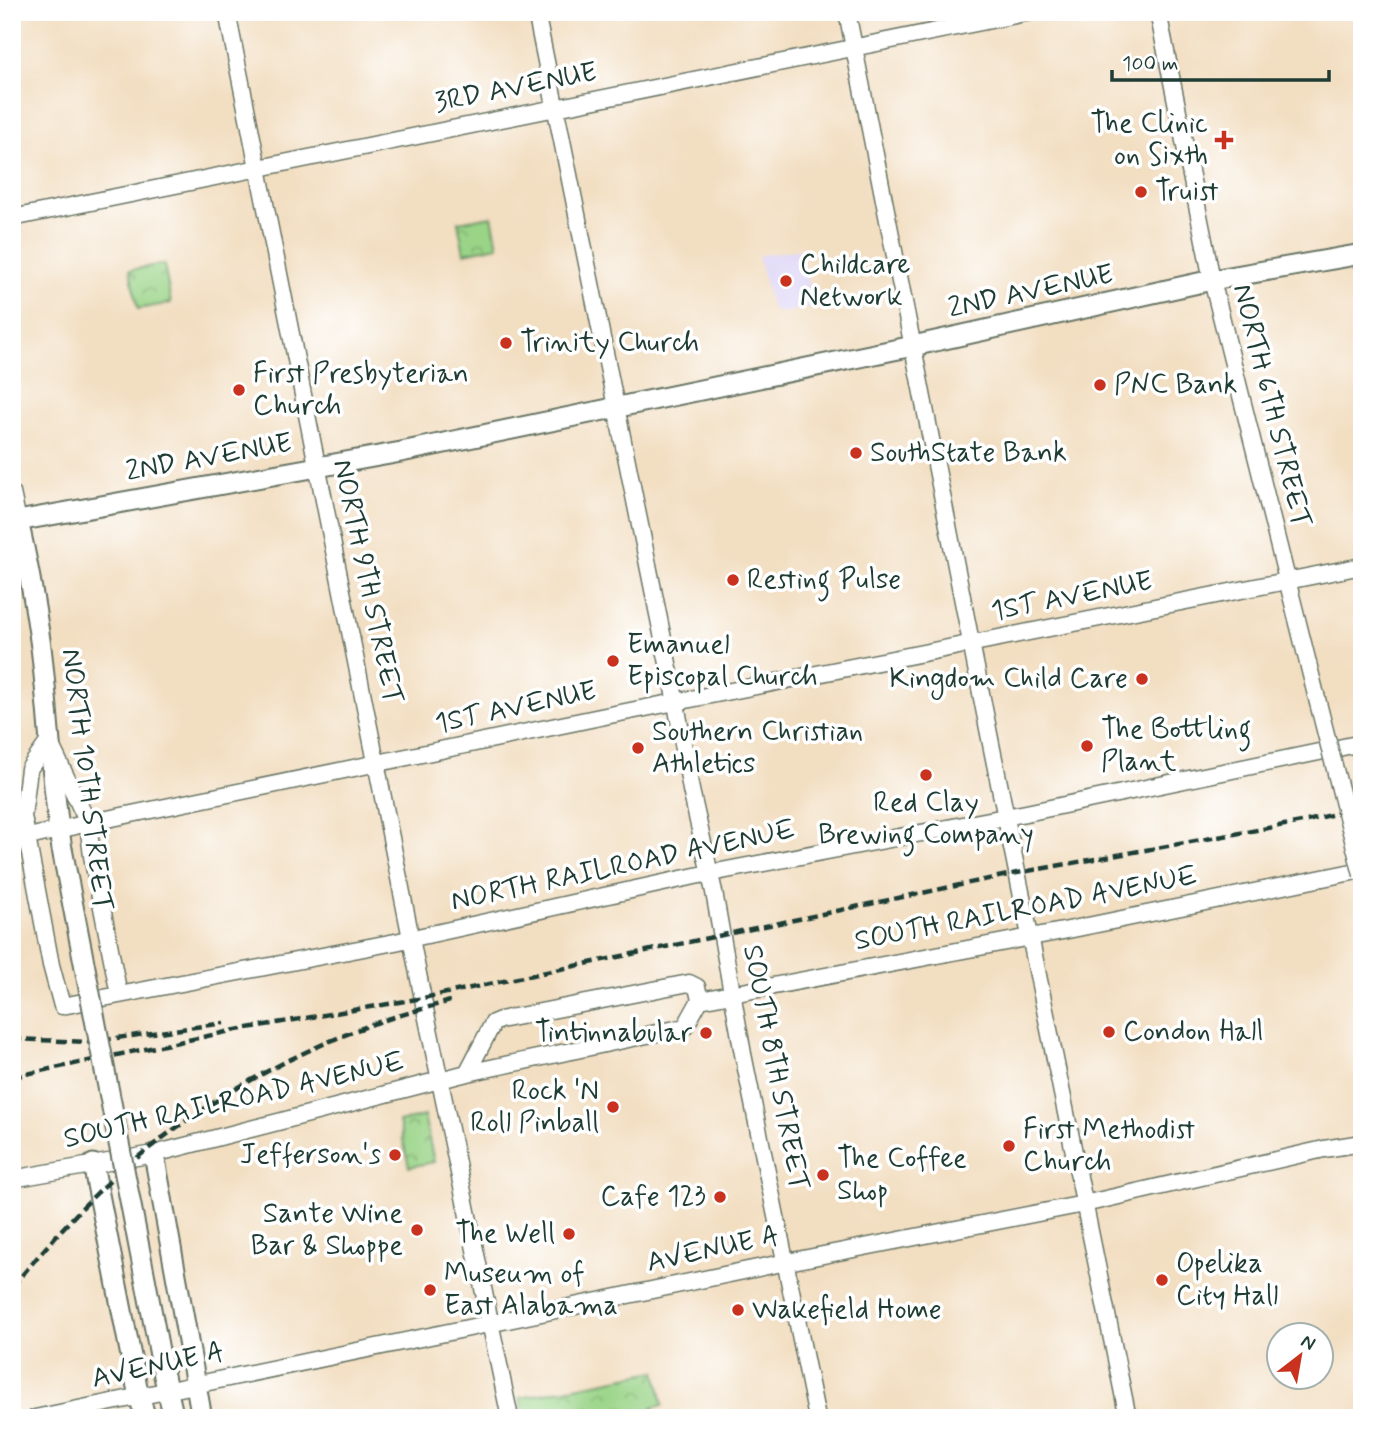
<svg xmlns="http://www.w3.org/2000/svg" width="1374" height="1430" font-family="Mynerve,sans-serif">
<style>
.built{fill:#ddd5f6}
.park{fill:url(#park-crowns);stroke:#5c885e;stroke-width:2}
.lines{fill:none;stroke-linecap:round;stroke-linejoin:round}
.minor-casing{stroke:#697565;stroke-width:19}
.major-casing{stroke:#697565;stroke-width:23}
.minor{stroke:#fff;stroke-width:16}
.major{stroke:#fff;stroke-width:19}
.rail{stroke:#1f3d34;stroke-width:4.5;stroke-dasharray:10 5;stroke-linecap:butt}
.minor-bridge-casing{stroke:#697565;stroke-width:19;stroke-linecap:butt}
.major-bridge-casing{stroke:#697565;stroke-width:23;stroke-linecap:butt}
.minor-bridge{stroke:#fff;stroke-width:16}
.major-bridge{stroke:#fff;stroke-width:19}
.poi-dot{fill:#c8321e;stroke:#fff;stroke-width:2.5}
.labels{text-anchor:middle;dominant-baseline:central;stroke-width:7;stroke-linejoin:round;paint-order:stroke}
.street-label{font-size:28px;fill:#1f3d34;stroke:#fff}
.poi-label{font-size:28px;fill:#1f3d34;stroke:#fff;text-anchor:start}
</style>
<defs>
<pattern id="park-crowns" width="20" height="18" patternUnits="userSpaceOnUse" patternTransform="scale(1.75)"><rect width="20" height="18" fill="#9ad487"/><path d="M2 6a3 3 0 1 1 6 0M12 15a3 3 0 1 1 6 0" fill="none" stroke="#7dad6f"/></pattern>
</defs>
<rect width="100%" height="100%" fill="#fff"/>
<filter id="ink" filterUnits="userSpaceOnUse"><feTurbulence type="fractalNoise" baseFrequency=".0143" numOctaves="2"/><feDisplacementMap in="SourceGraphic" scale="14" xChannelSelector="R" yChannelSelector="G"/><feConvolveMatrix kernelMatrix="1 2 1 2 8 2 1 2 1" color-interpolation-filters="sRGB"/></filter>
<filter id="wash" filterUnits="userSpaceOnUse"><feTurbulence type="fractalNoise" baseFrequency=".00686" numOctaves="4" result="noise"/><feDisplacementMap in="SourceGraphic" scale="28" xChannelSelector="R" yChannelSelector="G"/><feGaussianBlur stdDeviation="1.57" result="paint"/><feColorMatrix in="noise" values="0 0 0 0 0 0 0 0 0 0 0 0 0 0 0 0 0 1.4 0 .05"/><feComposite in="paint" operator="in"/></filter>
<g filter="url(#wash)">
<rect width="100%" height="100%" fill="#f2dec1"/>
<!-- built -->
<path class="built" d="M 801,249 L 813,307 L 780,313 L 772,308 L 758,256 Z"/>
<!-- park -->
<path class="park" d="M 492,216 L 498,246 L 464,253 L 458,222 Z
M 164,264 L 171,303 L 138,309 L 130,270 Z
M 424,1116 L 434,1162 L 409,1167 L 399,1122 Z
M 656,1371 L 663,1405 L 652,1408 L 654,1418 L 524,1418 L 520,1398 Z"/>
</g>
<g filter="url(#ink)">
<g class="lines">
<!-- minor casing -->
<g class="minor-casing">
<path id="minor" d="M 227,12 L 425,1009 L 510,1418
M 536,12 L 676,703 L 691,790 L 714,892 L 743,1054 L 817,1418
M 847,12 L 991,744 L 1128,1418
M 1158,12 L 1212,280 L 1316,695
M 12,218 L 1030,12
M 12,493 L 18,521
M 12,841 L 88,823 L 610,715 L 1362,566
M 119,995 L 92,856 L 88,823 L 49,741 L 29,769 L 23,816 L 51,965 L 62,1006 L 395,942 L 695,876 L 1026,813 L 1362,743
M 700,1000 L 1068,930 L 1362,870
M 12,1179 L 154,1154 L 467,1073 L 685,1027 L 700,1000 L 697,987 L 689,983 L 500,1020 L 493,1023 L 467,1073
M 35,1418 L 772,1265 L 1084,1204 L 1324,1149 L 1362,1143"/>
</g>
<!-- major casing -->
<g class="major-casing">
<path id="major" d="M 18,521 C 28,563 35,604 41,647 C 49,714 51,782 62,849
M 12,522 L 401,452 L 913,346 L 1212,280 L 1362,254
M 154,1154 L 202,1418
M 93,1164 L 139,1397 L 146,1418
M 164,1376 L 174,1418"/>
</g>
<!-- minor -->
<use href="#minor" class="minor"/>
<!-- major -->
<use href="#major" class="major"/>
<!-- rail -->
<path class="rail" d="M 12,1039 L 88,1042 L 224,1023
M 12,1077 L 236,1030 L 423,998 L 1017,873 L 1307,821 L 1362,807
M 12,1287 C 40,1254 67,1222 98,1192 C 177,1118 272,1061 373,1024 C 398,1015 424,1009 450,1001"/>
<!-- minor-bridge casing -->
<g class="minor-bridge-casing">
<path id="minor-bridge" d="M 1316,695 L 1362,875"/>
</g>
<!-- major-bridge casing -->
<g class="major-bridge-casing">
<path id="major-bridge" d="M 62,849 L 164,1376"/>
</g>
<!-- minor-bridge -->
<use href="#minor-bridge" class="minor-bridge"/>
<!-- major-bridge -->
<use href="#major-bridge" class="major-bridge"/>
</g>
</g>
<!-- markers -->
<g class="poi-dot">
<path d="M1220.5 129.5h7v7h7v7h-7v7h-7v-7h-7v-7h7z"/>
<circle cx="1141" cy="192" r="7"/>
<circle cx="786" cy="281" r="7"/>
<circle cx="506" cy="343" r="7"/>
<circle cx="1100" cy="385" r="7"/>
<circle cx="239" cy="390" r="7"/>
<circle cx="856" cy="453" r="7"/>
<circle cx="733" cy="580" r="7"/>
<circle cx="613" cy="661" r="7"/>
<circle cx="1142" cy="679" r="7"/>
<circle cx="1087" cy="746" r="7"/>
<circle cx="638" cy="748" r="7"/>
<circle cx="926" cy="775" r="7"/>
<circle cx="1109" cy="1032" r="7"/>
<circle cx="706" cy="1033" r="7"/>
<circle cx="613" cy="1107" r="7"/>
<circle cx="1009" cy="1146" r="7"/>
<circle cx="395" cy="1155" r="7"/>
<circle cx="823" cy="1175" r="7"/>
<circle cx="720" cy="1197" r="7"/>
<circle cx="417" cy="1230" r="7"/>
<circle cx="569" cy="1234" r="7"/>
<circle cx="1162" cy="1280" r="7"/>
<circle cx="430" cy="1290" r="7"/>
<circle cx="738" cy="1310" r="7"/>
</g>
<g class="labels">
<!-- street labels -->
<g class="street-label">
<text transform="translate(516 88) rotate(-11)">3RD AVENUE</text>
<text transform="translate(1031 292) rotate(-12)">2ND AVENUE</text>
<text transform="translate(1271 406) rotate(76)">NORTH 6TH STREET</text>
<text transform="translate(209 458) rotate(-10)">2ND AVENUE</text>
<text transform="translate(367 582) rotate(78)">NORTH 9TH STREET</text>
<text transform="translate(1072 597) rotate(-11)">1ST AVENUE</text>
<text transform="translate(516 708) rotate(-12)">1ST AVENUE</text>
<text transform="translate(86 780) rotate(83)">NORTH 10TH STREET</text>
<text transform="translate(623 866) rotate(-12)">NORTH RAILROAD AVENUE</text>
<text transform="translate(1026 909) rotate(-11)">SOUTH RAILROAD AVENUE</text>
<text transform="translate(775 1068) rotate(79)">SOUTH 8TH STREET</text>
<text transform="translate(234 1101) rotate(-13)">SOUTH RAILROAD AVENUE</text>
<text transform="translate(713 1250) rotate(-12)">AVENUE A</text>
<text transform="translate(158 1366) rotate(-12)">AVENUE A</text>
</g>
<!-- poi labels -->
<g class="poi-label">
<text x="1208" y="124" text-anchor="end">The Clinic<tspan x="1208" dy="32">on Sixth</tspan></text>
<text x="1155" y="192">Truist</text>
<text x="800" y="265">Childcare<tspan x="800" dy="32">Network</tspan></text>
<text x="520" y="343">Trinity Church</text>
<text x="253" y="374">First Presbyterian<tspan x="253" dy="32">Church</tspan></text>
<text x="1114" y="385">PNC Bank</text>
<text x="870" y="453">SouthState Bank</text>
<text x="747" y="580">Resting Pulse</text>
<text x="627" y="645">Emanuel<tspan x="627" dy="32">Episcopal Church</tspan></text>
<text x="1128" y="679" text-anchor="end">Kingdom Child Care</text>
<text x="1101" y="730">The Bottling<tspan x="1101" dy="32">Plant</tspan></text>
<text x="652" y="732">Southern Christian<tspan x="652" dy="32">Athletics</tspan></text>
<text x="926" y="803" text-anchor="middle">Red Clay<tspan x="926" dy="32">Brewing Company</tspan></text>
<text x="1123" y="1032">Condon Hall</text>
<text x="692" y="1033" text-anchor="end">Tintinnabular</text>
<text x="599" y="1091" text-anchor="end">Rock 'N<tspan x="599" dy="32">Roll Pinball</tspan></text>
<text x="1023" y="1130">First Methodist<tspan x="1023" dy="32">Church</tspan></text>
<text x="381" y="1155" text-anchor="end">Jefferson's</text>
<text x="837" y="1159">The Coffee<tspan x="837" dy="32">Shop</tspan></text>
<text x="706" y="1197" text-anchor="end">Cafe 123</text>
<text x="403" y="1214" text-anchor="end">Sante Wine<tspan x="403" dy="32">Bar &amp; Shoppe</tspan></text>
<text x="555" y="1234" text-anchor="end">The Well</text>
<text x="1176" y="1264">Opelika<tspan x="1176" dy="32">City Hall</tspan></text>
<text x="444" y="1274">Museum of<tspan x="444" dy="32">East Alabama</tspan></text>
<text x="752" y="1310">Wakefield Home</text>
</g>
</g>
<!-- margin -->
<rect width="1374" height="1430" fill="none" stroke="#fff" stroke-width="42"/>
<!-- north arrow -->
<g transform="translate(1300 1356) rotate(31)"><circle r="33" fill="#ffffff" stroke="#a5b1ae" stroke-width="2"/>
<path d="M0-5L12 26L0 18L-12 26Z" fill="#c8321e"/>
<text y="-10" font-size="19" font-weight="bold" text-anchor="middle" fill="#1f3d34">N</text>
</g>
<!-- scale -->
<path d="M1112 70v10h217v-10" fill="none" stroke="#1f3d34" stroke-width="3.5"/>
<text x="1122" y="70" font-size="21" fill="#1f3d34" stroke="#ffffff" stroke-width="5" paint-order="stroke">100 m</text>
</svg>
